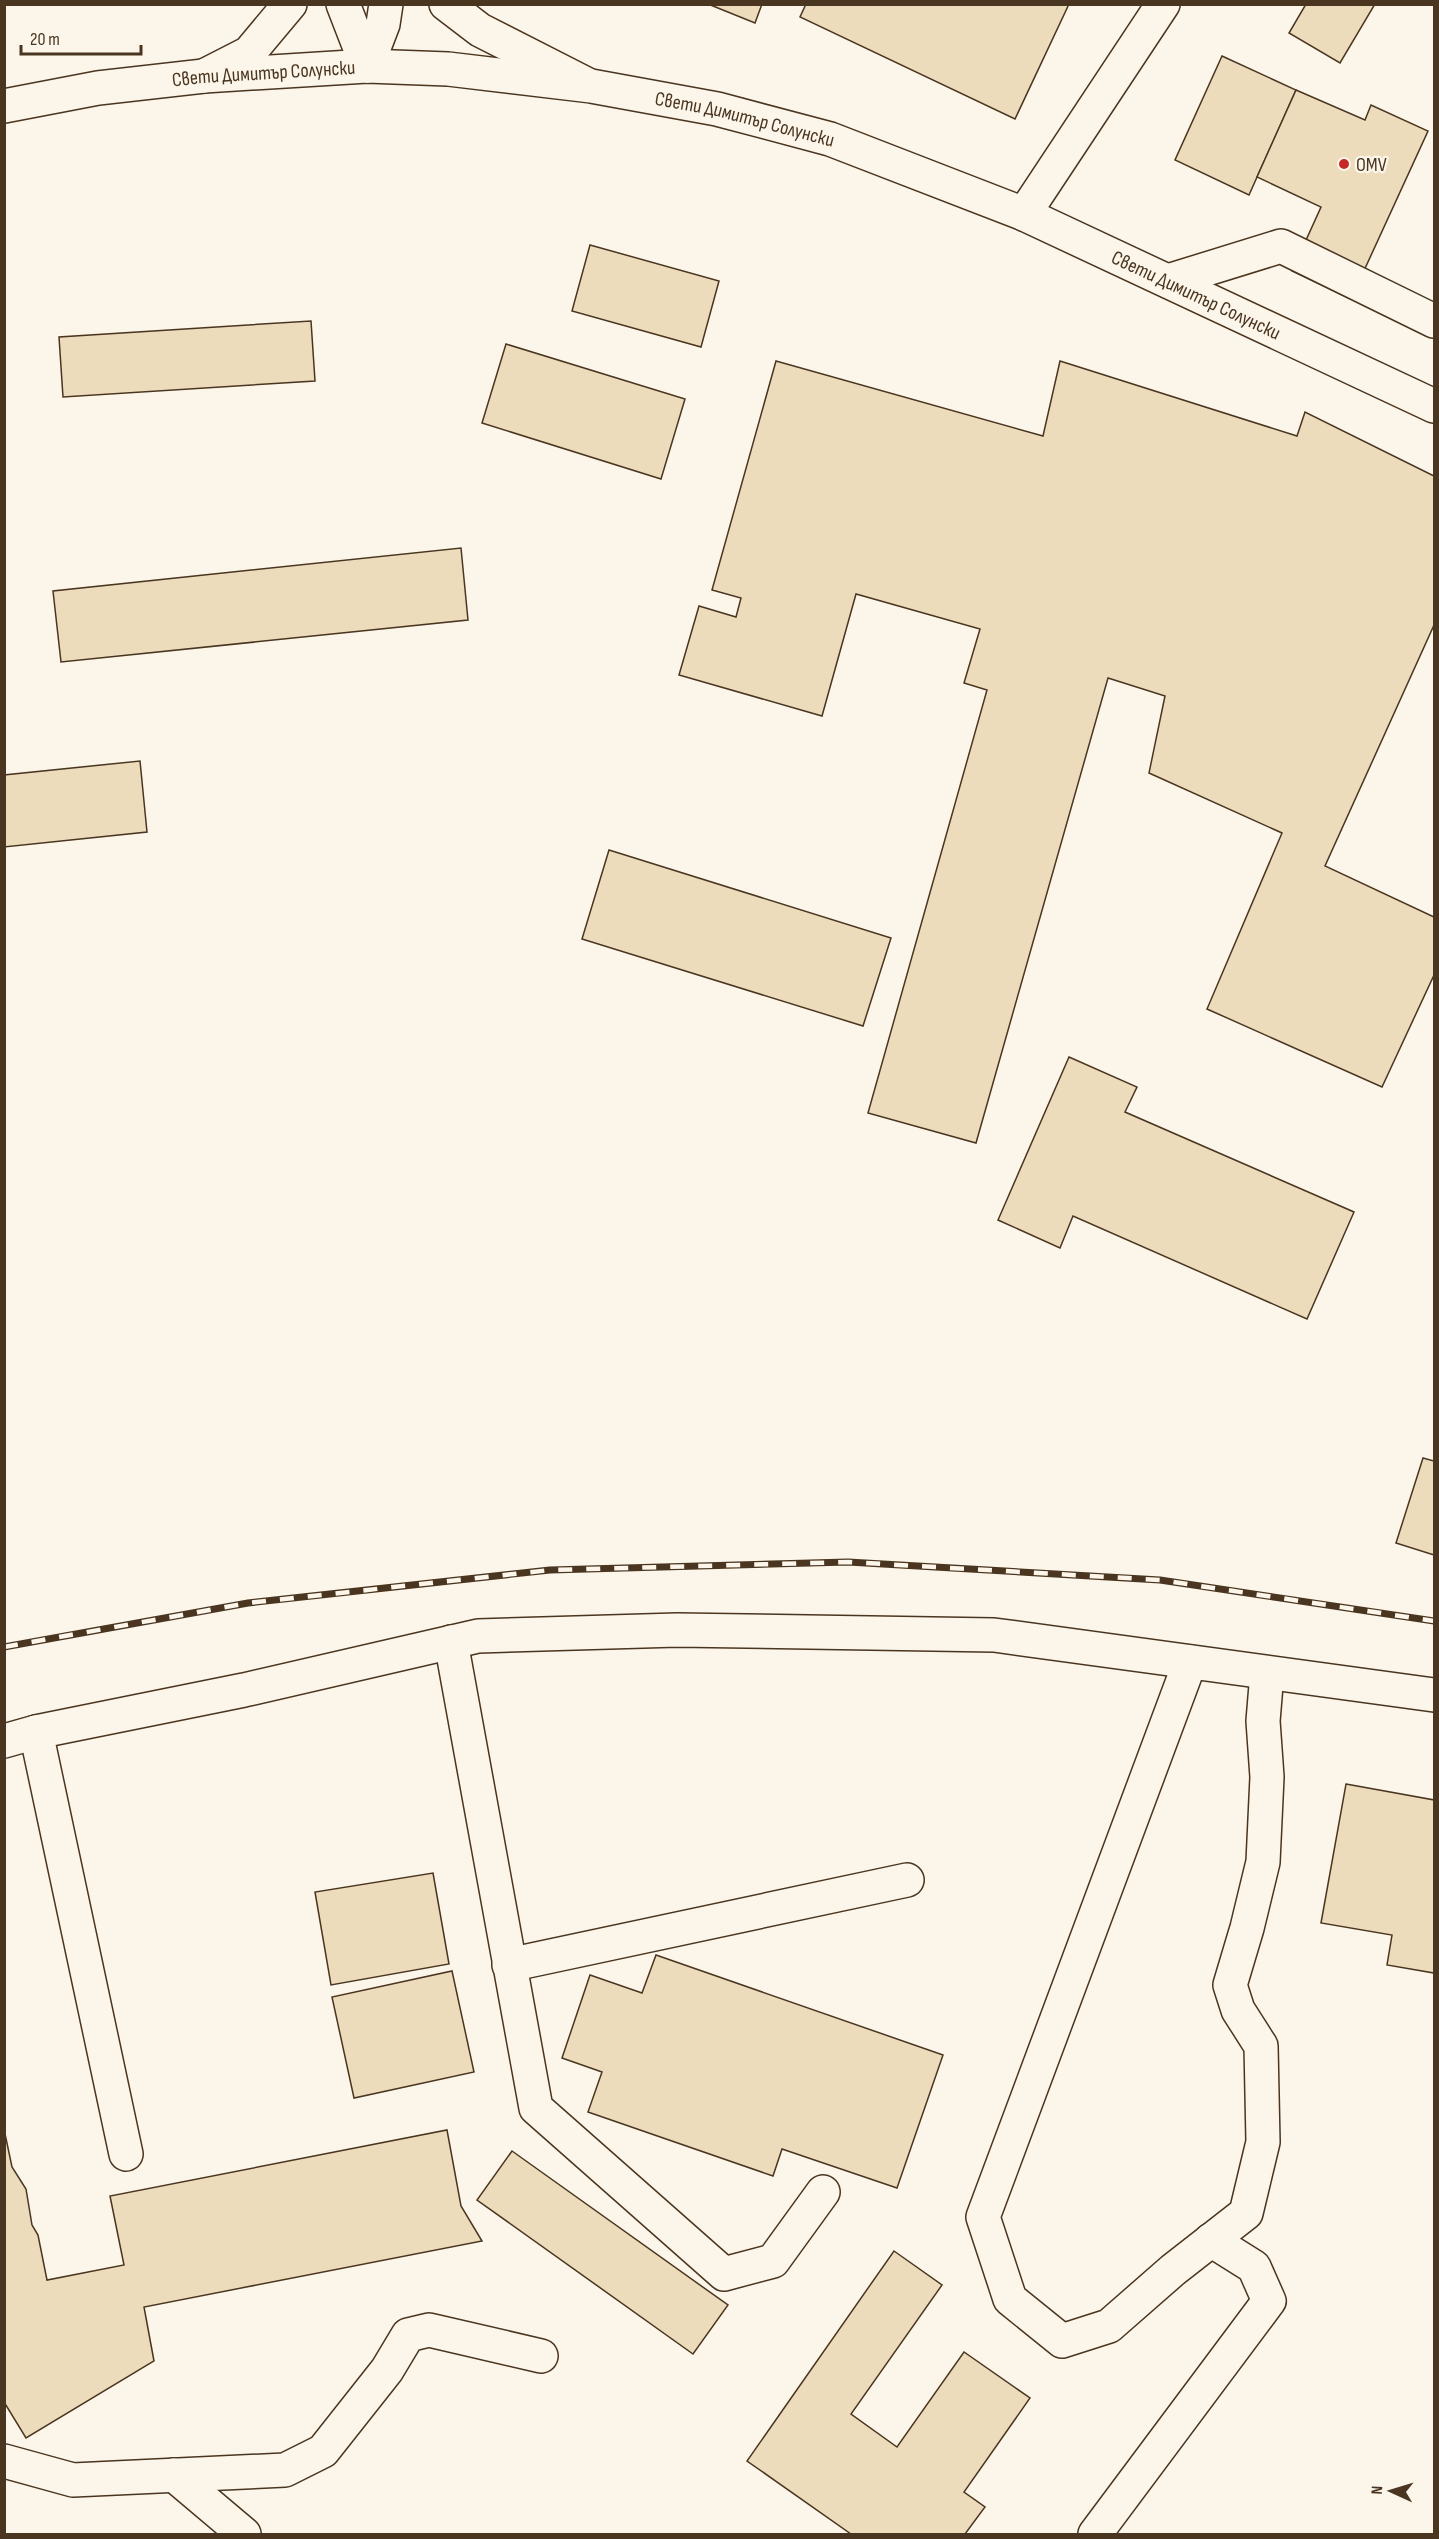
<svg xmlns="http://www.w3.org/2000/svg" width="1439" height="2539" font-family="'Sofia Sans Condensed',sans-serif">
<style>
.building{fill:#ecdcbc;stroke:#4a3520;stroke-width:1.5}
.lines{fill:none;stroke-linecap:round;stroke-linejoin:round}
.minor-casing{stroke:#4a3520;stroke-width:36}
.major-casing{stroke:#4a3520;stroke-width:36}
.minor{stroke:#fbf6e9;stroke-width:33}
.major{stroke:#fbf6e9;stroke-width:33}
.rail-casing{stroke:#4a3520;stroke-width:7}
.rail{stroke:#fbf6e9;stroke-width:4.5;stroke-dasharray:14;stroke-linecap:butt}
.poi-dot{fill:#c62828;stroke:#fbf6e9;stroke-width:2}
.labels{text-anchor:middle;stroke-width:4.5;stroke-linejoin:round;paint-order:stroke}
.street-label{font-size:20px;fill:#4a3520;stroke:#fbf6e9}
.poi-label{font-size:20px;fill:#4a3520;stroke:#fbf6e9;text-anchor:start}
</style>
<rect width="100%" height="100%" fill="#fbf6e9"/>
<g class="building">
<polygon points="708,4 762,4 755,23"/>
<polygon points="806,4 1069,4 1015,119 800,17"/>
<polygon points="1306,4 1375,4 1340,63 1289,33"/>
<polygon points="1222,56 1296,90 1249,195 1175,160"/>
<polygon points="1296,90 1365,120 1371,105 1428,131 1351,299 1292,271 1321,207 1257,177"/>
<polygon points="590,245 719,281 701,347 572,311"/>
<polygon points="311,321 315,381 63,397 59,337"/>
<polygon points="506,344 685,399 661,479 482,423"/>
<polygon points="776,361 1043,436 1060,361 1297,436 1305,412 1434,476 1434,625 1325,866 1434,917 1434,975 1382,1087 1207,1009 1282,833 1149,773 1165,696 1108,678 976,1143 868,1113 987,690 964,683 980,629 856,594 822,716 679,675 699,606 736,617 741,598 712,590"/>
<polygon points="461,548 468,620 61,662 53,591"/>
<polygon points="140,761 147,832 4,847 4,775"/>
<polygon points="609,850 891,938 863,1026 582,939"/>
<polygon points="1069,1057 1137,1087 1125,1112 1354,1212 1307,1319 1073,1216 1060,1248 998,1220"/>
<polygon points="1423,1458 1434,1461 1434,1555 1396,1543"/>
<polygon points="1346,1784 1434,1800 1434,1973 1387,1965 1392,1935 1321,1923"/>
<polygon points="433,1873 449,1964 331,1985 315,1892"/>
<polygon points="656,1955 943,2055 897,2188 782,2149 773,2176 588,2112 602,2072 562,2058 590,1975 642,1993"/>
<polygon points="452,1971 474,2072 354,2098 332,1997"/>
<polygon points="4,2129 12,2167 26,2189 32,2225 38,2235 47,2280 124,2265 110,2196 447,2130 461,2206 482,2241 144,2307 154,2361 26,2438 4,2402"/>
<polygon points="512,2151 728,2305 693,2354 477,2200"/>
<polygon points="894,2251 942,2285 851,2414 897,2447 964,2352 1030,2398 964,2492 985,2507 965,2534 851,2534 747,2461"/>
</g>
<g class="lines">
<g class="minor-casing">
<g id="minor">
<polyline points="343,4 367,66"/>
<polyline points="446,4 480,30 586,84"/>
<polyline points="367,66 383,24 386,4"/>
<polyline points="204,76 249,53 290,4"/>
<polyline points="1024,214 1163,4"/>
<polyline points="1168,281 1281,246 1434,321"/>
<polyline points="451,1642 536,2108 724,2274 773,2261 823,2192"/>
<polyline points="1190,1662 983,2217 1010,2299 1062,2341 1109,2326 1173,2270 1246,2213 1263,2142 1261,2046 1238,2010 1230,1985 1247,1928 1263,1862 1267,1777 1263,1721 1267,1673"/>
<polyline points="36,1732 126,2154"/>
<polyline points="4,1741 36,1732 244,1690 478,1636 677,1630 994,1635 1434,1695"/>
<polyline points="509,1965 907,1880"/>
<polyline points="4,2461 73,2480 285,2470 323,2451 387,2370 408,2335 429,2330 541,2356"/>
<polyline points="174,2475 244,2534"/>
<polyline points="1095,2534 1269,2301 1254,2267 1211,2240"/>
</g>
</g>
<g class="major-casing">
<g id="major">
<path id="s1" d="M4 106 98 88 204 76 367 66 448 69 591 86 717 109 830 139 1024 214 1434 406"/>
</g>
</g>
<use href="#minor" class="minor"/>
<use href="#major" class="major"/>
<g class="rail-casing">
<polyline id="rail" points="4,1647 248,1603 550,1570 848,1562 1160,1580 1434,1621"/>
</g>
<use href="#rail" class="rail"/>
</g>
<circle class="poi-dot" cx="1344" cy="164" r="6"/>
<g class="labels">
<g class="street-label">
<text dy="7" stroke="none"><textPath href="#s1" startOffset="262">Свети Димитър Солунски</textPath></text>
<text dy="7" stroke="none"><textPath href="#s1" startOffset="748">Свети Димитър Солунски</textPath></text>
<text dy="7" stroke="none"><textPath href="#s1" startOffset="1234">Свети Димитър Солунски</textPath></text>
</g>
<g class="poi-label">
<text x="1356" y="171">OMV</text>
</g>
</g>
<rect width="1439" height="2539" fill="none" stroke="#4a3520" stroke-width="12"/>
<g transform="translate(1391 2491) rotate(274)" stroke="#fbf6e9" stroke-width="4.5" paint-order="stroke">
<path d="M0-4.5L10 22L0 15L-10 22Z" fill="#4a3520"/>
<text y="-9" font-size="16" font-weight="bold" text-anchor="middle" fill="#4a3520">N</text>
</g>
<path d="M21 45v9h120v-9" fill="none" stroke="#4a3520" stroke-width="3"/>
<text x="30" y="45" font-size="18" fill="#4a3520" stroke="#fbf6e9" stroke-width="4.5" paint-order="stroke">20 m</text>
</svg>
